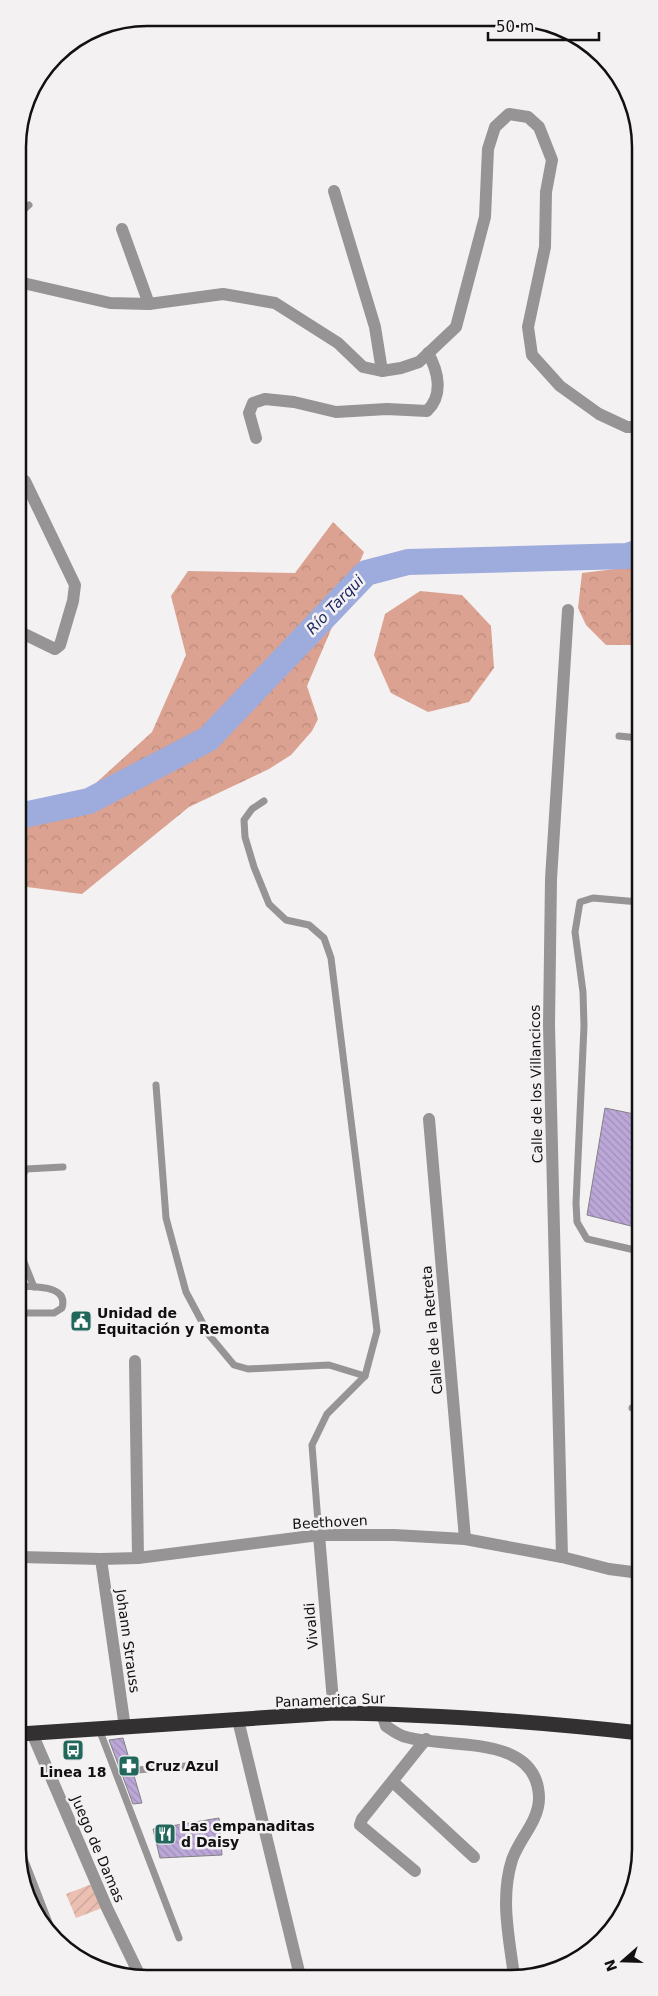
<svg xmlns="http://www.w3.org/2000/svg" width="658" height="1996" font-family="'DejaVu Sans',sans-serif">
<style>
.forest{fill:url(#forest-crowns)}
.garden{fill:url(#garden-furrows)}
.lines{fill:none;stroke-linecap:round;stroke-linejoin:round}
.river{stroke:#9dabdd;stroke-width:26}
.building{fill:url(#building-back-hatch);stroke:#828184}
.lane{stroke:#969495;stroke-width:7}
.street{stroke:#969495;stroke-width:12}
.highway{stroke:#333031;stroke-width:15}
.labels{text-anchor:middle;stroke-width:5;stroke-linejoin:round;paint-order:stroke}
.street-label{font-size:14px;fill:#121112;stroke:#f4f1f3}
.poi-label{font-size:14px;font-weight:bold;fill:#121112;stroke:#f4f1f3;text-anchor:start}
.water-label{font-size:15px;font-style:italic;fill:#1c255f;stroke:#f4f1f3}
.rim{fill:none;stroke:#121112;stroke-width:2.5}
</style>
<defs>
<pattern id="forest-crowns" width="20" height="18" patternUnits="userSpaceOnUse" patternTransform="scale(1.25)"><rect width="20" height="18" fill="#dba291"/><path d="M2 6a3 3 0 1 1 6 0M12 15a3 3 0 1 1 6 0" fill="none" stroke="#bb8a7c"/></pattern>
<pattern id="garden-furrows" width="10" height="10" patternUnits="userSpaceOnUse" patternTransform="scale(1.25)"><rect width="10" height="10" fill="#ebbfb1"/><path d="M-1 1l2-2M0 10L10 0M9 11l2-2" fill="none" stroke="#c8a397"/></pattern>
<pattern id="building-back-hatch" width="6" height="6" patternUnits="userSpaceOnUse" patternTransform="scale(1.25)"><rect width="6" height="6" fill="#bba7d8"/><path d="M-1 5l2 2M0 0l6 6M5-1l2 2" fill="none" stroke="#a08fb8"/></pattern>
</defs>
<rect width="100%" height="100%" fill="#f4f1f3"/>
<g class="forest">
<polygon points="333,522 364,552 307,686 318,719 312,731 291,755 269,769 189,807 82,894 19,886 19,824 78,809 97,782 152,732 186,655 171,596 188,571 295,573"/>
<polygon points="639,566 639,645 606,645 586,625 578,608 582,573"/>
<polygon points="420,591 462,595 491,626 494,668 469,702 428,712 391,693 374,655 385,614"/>
</g>
<polygon class="garden" points="92,1884 102,1908 76,1918 66,1894"/>
<g class="lines">
<polyline class="river" points="19,816 89,801 208,739 366,573 408,562 627,556 639,552"/>
</g>
<g class="building">
<polygon points="605,1108 639,1115 639,1228 587,1215"/>
<polygon points="123,1738 142,1803 133,1804 109,1740"/>
<polygon points="219,1818 222,1855 160,1858 153,1829"/>
</g>
<g class="lines">
<g class="lane">
<polyline points="18,215 29,205"/>
<polyline points="619,736 639,738"/>
<polyline points="264,801 252,809 244,820 245,837 254,867 269,904 286,920 309,925 324,938 331,958 377,1331 365,1376 327,1414 312,1445 319,1535"/>
<polyline points="639,902 593,898 580,902 575,932 583,992 584,1026 576,1203 577,1222 587,1239 639,1251"/>
<polyline points="156,1085 166,1218 186,1292 209,1335 234,1365 248,1369 329,1365 365,1376"/>
<polyline points="19,1182 26,1169 63,1167"/>
<polyline points="19,1233 22,1257 34,1287"/>
<path d="M19 1286C34 1287 69 1285 62 1308L54 1313H25"/>
<polyline points="632,1408 640,1409"/>
<polyline points="99,1729 179,1938"/>
<polyline points="137,1770 210,1764"/>
</g>
<g class="street">
<polyline points="334,191 375,327 382,371"/>
<polyline points="122,229 149,304"/>
<polyline points="18,280 23,283 110,303 149,304 223,294 275,303 338,343 363,367 382,371 401,368 419,362 456,327 485,217 488,149 495,127 509,114 528,117 539,127 552,160 546,192 545,247 528,327 532,355 560,386 599,414 627,427 638,427"/>
<path d="M256 438 249 413 253 403 265 399 294 402 336 412 387 409 427 411C444 395 438 371 428 353"/>
<polyline points="18,631 55,649 60,645 73,601 75,585 25,481"/>
<polyline points="429,1119 465,1539"/>
<polyline points="135,1361 138,1558"/>
<polyline points="319,1535 334,1713"/>
<polyline points="20,1557 101,1559 138,1558 319,1535 394,1535 465,1539 562,1557 609,1569 640,1573"/>
<polyline points="562,1557 549,1025 551,879 568,610"/>
<polyline points="101,1559 125,1728"/>
<path d="M382 1714 386 1726C392 1730 398 1735 406 1737 448 1749 538 1733 539 1798 539 1821 519 1839 512 1860 500 1898 509 1937 514 1976"/>
<polyline points="238,1720 300,1976"/>
<polyline points="32,1733 107,1908 140,1976"/>
<polyline points="393,1782 474,1857"/>
<polyline points="20,1855 48,1927"/>
<polyline points="415,1871 360,1825 362,1819 426,1739"/>
</g>
<path class="highway" d="M20 1734 334 1713C437 1714 538 1722 640 1733"/>
</g>
<defs>
<g id="civic-square" transform="scale(1.125)"><rect x="-9" y="-9" width="18" height="18" rx="4" fill="#22675b" stroke="#f4f1f3"/><path d="M-.6-6.5H3V-4.5H.6V-3L4-1V1h2V6H-6V1h2V-1L-.6-3ZM-1.2 2.5V6h2.4V2.5Z" fill="#fff"/></g>
<g id="bus-square" transform="scale(1.125)"><rect x="-9" y="-9" width="18" height="18" rx="4" fill="#22675b" stroke="#f4f1f3"/><path d="M-5-6H5V4H4V6H2V4H-2V6H-4V4H-5ZM-3.5-4V0h7V-4ZM-3.5 1.2v1.5H-2V1.2ZM2 1.2v1.5H3.5V1.2Z" fill="#fff"/></g>
<g id="pharmacy-square" transform="scale(1.125)"><rect x="-9" y="-9" width="18" height="18" rx="4" fill="#22675b" stroke="#f4f1f3"/><path d="M-2-6h4v4h4v4h-4v4h-4v-4h-4v-4h4Z" fill="#fff"/></g>
<g id="restaurant-square" transform="scale(1.125)"><rect x="-9" y="-9" width="18" height="18" rx="4" fill="#22675b" stroke="#f4f1f3"/><path d="M-5-6h1v4h1v-4h1v4h1v-4h1v5L-1.5 .5V6h-2V.5L-5-1ZM5-6V6H3V1.5H1.5Q1.5-4 5-6Z" fill="#fff"/></g>
</defs>
<g fill-rule="evenodd">
<use href="#civic-square" x="81" y="1321"/>
<use href="#bus-square" x="73" y="1750"/>
<use href="#pharmacy-square" x="129" y="1766"/>
<use href="#restaurant-square" x="165" y="1834"/>
</g>
<g class="labels">
<g class="street-label">
<text transform="translate(536 1084) rotate(-91)" y="5">Calle de los Villancicos</text>
<text transform="translate(432 1330) rotate(-95)" y="5">Calle de la Retreta</text>
<text transform="translate(330 1522) rotate(-3)" y="5">Beethoven</text>
<text transform="translate(311 1626) rotate(-95)" y="5">Vivaldi</text>
<text transform="translate(128 1641) rotate(82)" y="5">Johann Strauss</text>
<text transform="translate(330 1700) rotate(-2)" y="5">Panamerica Sur</text>
<text transform="translate(98 1849) rotate(67)" y="5">Juego de Damas</text>
</g>
<g class="poi-label">
<text x="97" y="1318">Unidad de<tspan x="97" dy="16">Equitación y Remonta</tspan></text>
<text x="145" y="1771">Cruz Azul</text>
<text x="73" y="1777" text-anchor="middle">Linea 18</text>
<text x="181" y="1831">Las empanaditas<tspan x="181" dy="16">d Daisy</tspan></text>
</g>
<g class="water-label">
<text transform="translate(335 605) rotate(-46)" y="5">Río Tarqui</text>
</g>
</g>
<path d="M0 0H658V1996H0ZM147 26H511A121 121 0 0 1 632 147V1849A121 121 0 0 1 511 1970H147A121 121 0 0 1 26 1849V147A121 121 0 0 1 147 26Z" fill="#f4f1f3" fill-rule="evenodd"/>
<path class="rim" d="M147 26H511A121 121 0 0 1 632 147V1849A121 121 0 0 1 511 1970H147A121 121 0 0 1 26 1849V147A121 121 0 0 1 147 26Z"/>
<g transform="translate(623 1961) rotate(250)" stroke="#f4f1f3" stroke-width="4" paint-order="stroke">
<path d="M0-4L9 19L0 12L-9 19Z" fill="#121112"/>
<text y="-8" font-size="14" font-weight="bold" text-anchor="middle" fill="#121112">N</text>
</g>
<path d="M488 32v8h111v-8" fill="none" stroke="#121112" stroke-width="2.5"/>
<text x="496" y="32" font-size="15" fill="#121112" stroke="#f4f1f3" stroke-width="4" paint-order="stroke">50 m</text>
</svg>
